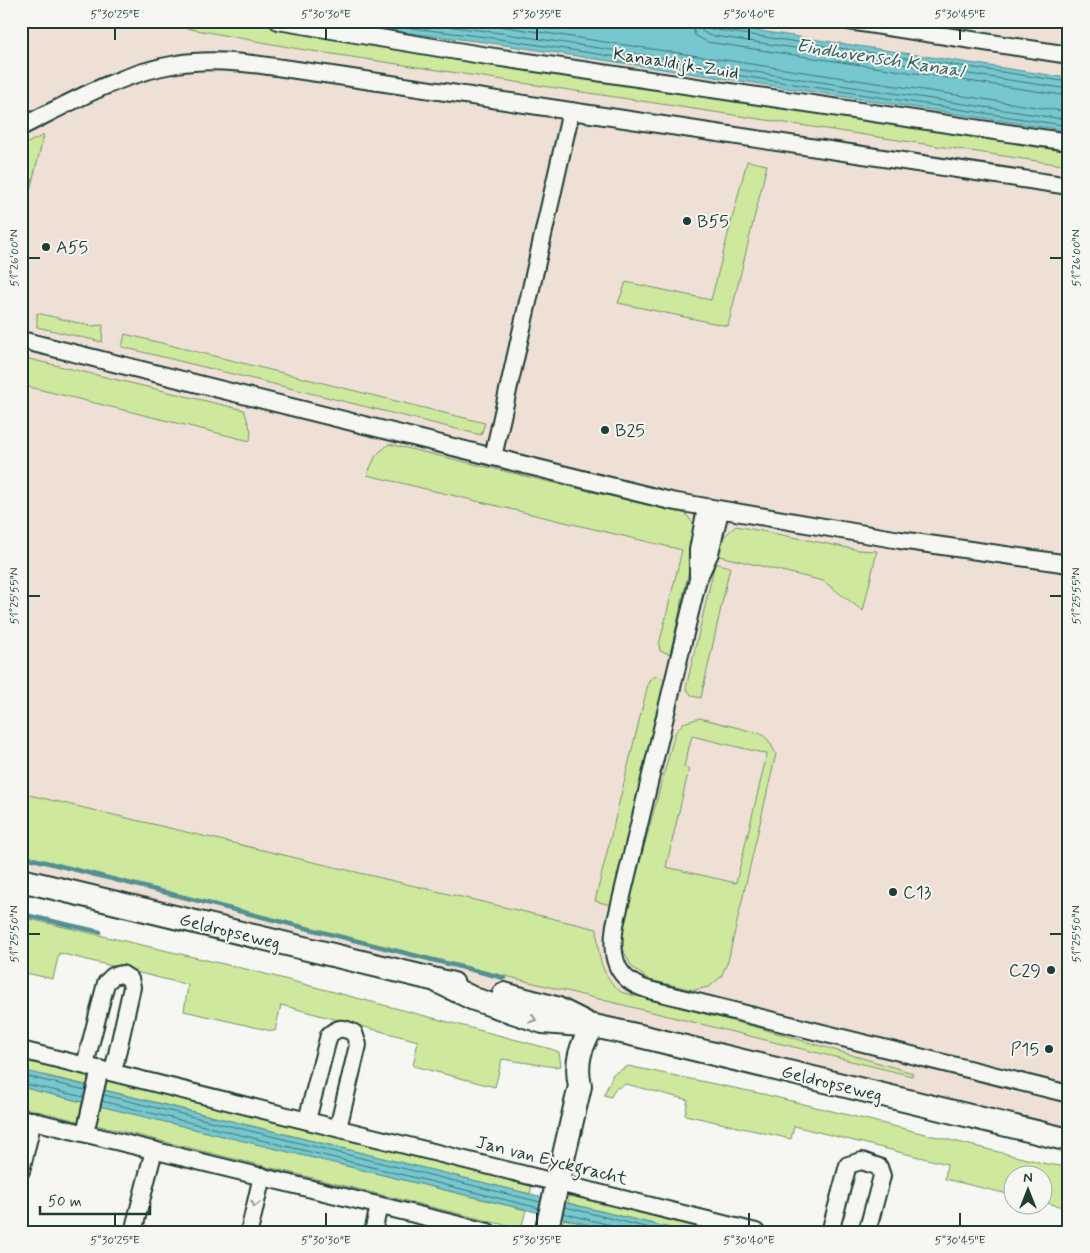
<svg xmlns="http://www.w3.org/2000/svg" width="1090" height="1253" font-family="Mynerve,sans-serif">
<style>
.built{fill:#efe0d6}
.green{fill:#cee89e;stroke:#769269;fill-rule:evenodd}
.water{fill:#76c7cf;stroke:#539091}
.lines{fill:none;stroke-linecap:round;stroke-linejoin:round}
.shore{stroke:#427472;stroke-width:1}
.stream{stroke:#539091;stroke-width:4.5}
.street-casing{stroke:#1f3d34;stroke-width:20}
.secondary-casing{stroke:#1f3d34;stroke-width:26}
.street{stroke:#f6f6f2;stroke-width:16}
.secondary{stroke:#f6f6f2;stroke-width:22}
.oneway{stroke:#8a9a93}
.ticks{fill:none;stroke:#1f3d34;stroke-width:2}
.poi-dot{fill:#1f3d34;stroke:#f6f6f2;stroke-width:2}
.labels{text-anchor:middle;stroke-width:4;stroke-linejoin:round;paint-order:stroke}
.street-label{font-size:18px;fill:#1f3d34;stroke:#f6f6f2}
.poi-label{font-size:18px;fill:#1f3d34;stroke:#f6f6f2;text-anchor:start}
.water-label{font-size:19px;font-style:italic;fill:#35605b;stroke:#f6f6f2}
.neatline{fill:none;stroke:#1f3d34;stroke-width:2}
.ticks-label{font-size:12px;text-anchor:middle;fill:#1f3d34}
</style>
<rect width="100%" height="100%" fill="#f6f6f2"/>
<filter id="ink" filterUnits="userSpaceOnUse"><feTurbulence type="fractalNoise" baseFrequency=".02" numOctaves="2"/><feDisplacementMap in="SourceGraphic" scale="10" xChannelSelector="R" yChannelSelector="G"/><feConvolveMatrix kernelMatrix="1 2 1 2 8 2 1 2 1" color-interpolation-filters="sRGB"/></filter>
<g filter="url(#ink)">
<polygon class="built" points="21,21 1069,21 1069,1131 930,1094 580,1021 21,871"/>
<g class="green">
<polygon points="148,21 244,21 300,32 1069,147 1069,166 299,49"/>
<polygon points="44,135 21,226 21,146"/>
<polygon points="747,161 767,165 728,326 618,303 626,282 711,300"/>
<polygon points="37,313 91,326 103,325 102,342 37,327"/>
<polygon points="125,334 485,423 481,435 122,347"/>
<polygon points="21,357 244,410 251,431 250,441 21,385"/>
<polygon points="389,444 686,514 696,527 695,544 670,654 660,651 659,645 682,550 367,475 376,455"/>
<polygon points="736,526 859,550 877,551 863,611 823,581 719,556 721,539"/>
<polygon points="715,563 730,567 701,698 692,696 686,688"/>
<polygon points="656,676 665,679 611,905 595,901 649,680"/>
<path d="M700 718 762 734 769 741 776 754 728 961 721 977 709 987 694 990 649 980 632 967 625 954 621 941 623 924 675 733 683 723ZM692 736 767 754 736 883 666 867 689 769 684 767Z"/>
<path d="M21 793 597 929C598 955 600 974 621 992L763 1029 913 1073 912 1076 21 857Z"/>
<polygon points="21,917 254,971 551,1049 559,1052 561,1066 555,1067 502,1059 495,1087 413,1066 418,1041 281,1005 275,1031 272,1031 184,1011 188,985 59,953 53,979 21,972"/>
<polygon points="21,1056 89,1073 87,1085 21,1070"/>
<polygon points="628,1066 763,1094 1047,1164 1069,1167 1069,1194 1066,1205 1063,1207 1043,1202 1042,1176 1012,1176 1012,1195 945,1179 947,1164 794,1126 791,1139 685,1115 688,1100 626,1084 615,1089 611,1097 604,1095 613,1074"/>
<polygon points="108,1077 532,1185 530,1194 105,1090"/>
<polygon points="21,1087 82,1102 78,1121 21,1107"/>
<polygon points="101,1106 526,1210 521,1229 96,1125"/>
<polygon points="570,1193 742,1232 686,1232 568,1203"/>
<polygon points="564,1219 618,1232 560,1232"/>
</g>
<g class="water">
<polygon points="326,21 694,21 1069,78 1069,131 485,42 359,27"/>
<polygon points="21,1070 686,1232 618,1232 21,1087"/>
</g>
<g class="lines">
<g class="shore">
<polyline points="353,21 486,37 1069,126"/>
<polyline points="403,21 487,31 1069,120"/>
<polyline points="466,21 1069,112"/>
<polyline points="691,21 695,35 707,42 1069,96"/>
<polyline points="698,21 701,30 708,35 1069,89"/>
<polyline points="705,21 706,26 710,29 1069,82"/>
<polyline points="21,1075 85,1090"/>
<polyline points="21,1083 84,1097"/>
<polyline points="104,1095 540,1202"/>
<polyline points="102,1101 539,1208"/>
<polyline points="565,1207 665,1232"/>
<polyline points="563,1213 610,1225 614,1232"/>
</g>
<g class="stream">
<polyline points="21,856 504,978"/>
<polyline points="21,914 100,932"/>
</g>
<g class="street-casing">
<g id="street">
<polyline points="278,21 481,55 1069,142"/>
<polyline points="849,21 1069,55"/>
<path d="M21 127C71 102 121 73 177 64 225 56 277 68 325 74L1069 186"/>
<polyline points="21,340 671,501 900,540 1069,564"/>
<polyline points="493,457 571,111"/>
<path d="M720 511 710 553 698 579 615 925C610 957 615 980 649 990L1069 1094"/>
<polyline points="698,575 698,550 706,508"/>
<polyline points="21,1050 756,1232"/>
<polyline points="85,1065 106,983 113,976 122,974 130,979 132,987 113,1072"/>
<polyline points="21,1118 488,1232"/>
<path d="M307 1120 329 1035C339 1027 342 1027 354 1033L358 1045 338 1128"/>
<polyline points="85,1133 100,1069"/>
<polyline points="21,1171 33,1120"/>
<polyline points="133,1232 154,1150"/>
<polyline points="249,1232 262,1176"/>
<polyline points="373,1232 379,1206"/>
<polyline points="830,1232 848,1165 862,1161 879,1167 882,1176 867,1232"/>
</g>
</g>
<g class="secondary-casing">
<g id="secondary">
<polyline points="21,880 453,984"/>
<polyline points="439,982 474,999 543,1022 594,1026 640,1036 1069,1140"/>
<polyline points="504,994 556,1008 584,1022"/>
<path d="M546 1232 580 1086C575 1063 580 1045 594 1026"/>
</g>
</g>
<use href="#street" class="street"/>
<use href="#secondary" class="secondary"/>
</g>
<defs><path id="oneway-chevron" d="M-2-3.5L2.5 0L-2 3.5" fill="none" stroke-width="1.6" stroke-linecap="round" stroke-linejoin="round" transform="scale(1.25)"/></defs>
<g class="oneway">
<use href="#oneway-chevron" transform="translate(533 1019) rotate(18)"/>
<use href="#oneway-chevron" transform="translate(255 1204) rotate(103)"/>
</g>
</g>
<path class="ticks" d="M115 28V40M326 28V40M537 28V40M749 28V40M960 28V40M28 258H40M1050 258H1062M28 596H40M1050 596H1062M28 934H40M1050 934H1062M115 1213V1226M326 1213V1226M537 1213V1226M749 1213V1226M960 1213V1226"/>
<g class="poi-dot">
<circle cx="687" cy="221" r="5"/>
<circle cx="46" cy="247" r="5"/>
<circle cx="605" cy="430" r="5"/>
<circle cx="893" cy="892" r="5"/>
<circle cx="1051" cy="970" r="5"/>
<circle cx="1049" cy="1049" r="5"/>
</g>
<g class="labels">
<g class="street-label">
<text transform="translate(676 63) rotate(9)" y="6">Kanaaldijk-Zuid</text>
<text transform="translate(230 931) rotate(14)" y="6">Geldropseweg</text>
<text transform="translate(832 1083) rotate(14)" y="6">Geldropseweg</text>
<text transform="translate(552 1160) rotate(14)" y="6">Jan van Eyckgracht</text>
</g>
<g class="poi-label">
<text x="697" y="227">B55</text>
<text x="56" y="253">A55</text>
<text x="615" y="436">B25</text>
<text x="903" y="898">C13</text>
<text x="1041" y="976" text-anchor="end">C29</text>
<text x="1039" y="1055" text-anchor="end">P15</text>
</g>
<g class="water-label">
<text transform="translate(880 57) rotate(9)" y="7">Eindhovensch Kanaal</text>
</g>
</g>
<rect width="1090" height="1253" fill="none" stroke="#f6f6f2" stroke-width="55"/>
<g transform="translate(1028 1190)"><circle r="24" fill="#f6f6f2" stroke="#a0aca6"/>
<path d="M0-4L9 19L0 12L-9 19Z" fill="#1f3d34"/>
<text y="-8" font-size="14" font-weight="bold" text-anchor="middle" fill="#1f3d34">N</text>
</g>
<path d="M40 1206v8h110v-8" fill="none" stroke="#1f3d34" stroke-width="2.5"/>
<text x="48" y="1206" font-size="15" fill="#1f3d34" stroke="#f6f6f2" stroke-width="4" paint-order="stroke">50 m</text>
<rect x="28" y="28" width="1034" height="1198" class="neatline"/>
<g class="ticks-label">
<text x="115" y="18">5°30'25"E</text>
<text x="326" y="18">5°30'30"E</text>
<text x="537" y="18">5°30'35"E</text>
<text x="749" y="18">5°30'40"E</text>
<text x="960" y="18">5°30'45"E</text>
<text transform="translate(14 258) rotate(-90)" y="4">51°26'00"N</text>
<text transform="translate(1076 258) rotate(-90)" y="4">51°26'00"N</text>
<text transform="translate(14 596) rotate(-90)" y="4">51°25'55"N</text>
<text transform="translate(1076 596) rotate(-90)" y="4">51°25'55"N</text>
<text transform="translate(14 934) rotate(-90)" y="4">51°25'50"N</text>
<text transform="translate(1076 934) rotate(-90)" y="4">51°25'50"N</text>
<text x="115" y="1244">5°30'25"E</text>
<text x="326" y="1244">5°30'30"E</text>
<text x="537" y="1244">5°30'35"E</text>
<text x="749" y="1244">5°30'40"E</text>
<text x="960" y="1244">5°30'45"E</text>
</g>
</svg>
